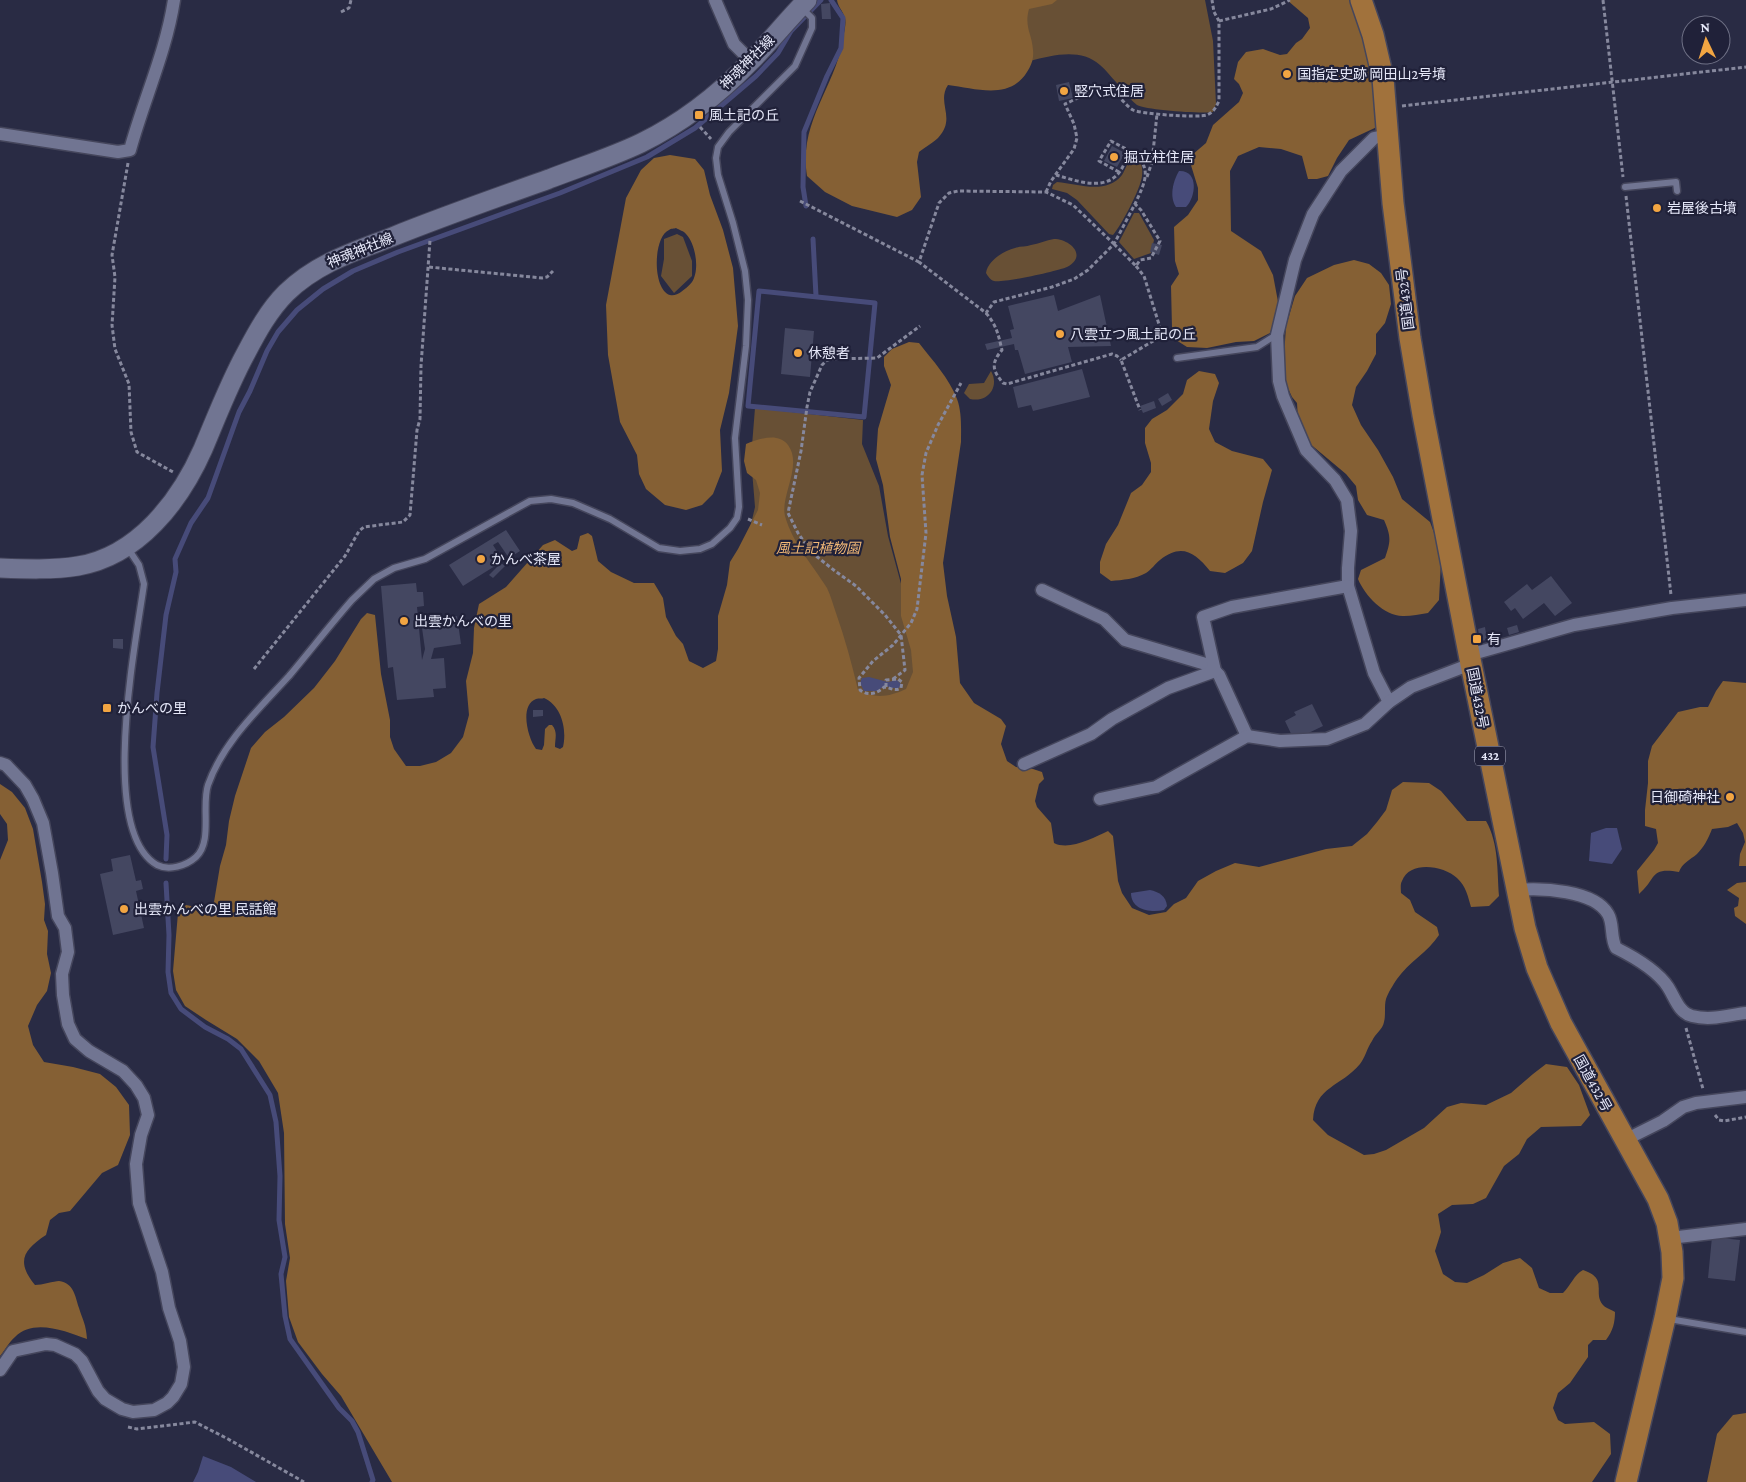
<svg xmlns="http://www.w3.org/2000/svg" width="1746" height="1482" font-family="'Crimson Pro','Noto Sans JP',serif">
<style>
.green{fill:#685035}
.forest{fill:#856034;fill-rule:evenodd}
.water{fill:#474b79}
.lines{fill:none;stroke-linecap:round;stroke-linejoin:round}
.stream{stroke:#474b79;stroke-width:5}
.building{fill:#444761}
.service-casing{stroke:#45465c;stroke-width:9}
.minor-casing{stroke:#45465c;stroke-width:15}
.secondary-casing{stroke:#45465c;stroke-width:21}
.trunk-casing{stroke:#45465c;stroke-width:24}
.path{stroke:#86889d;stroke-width:3;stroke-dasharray:4 2.5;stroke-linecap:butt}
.service{stroke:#717592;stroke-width:6}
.minor{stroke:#717592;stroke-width:12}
.secondary{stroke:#717592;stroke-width:19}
.trunk{stroke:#a1723c;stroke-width:21}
.poi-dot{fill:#f2a542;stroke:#202139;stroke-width:2}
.labels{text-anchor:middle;stroke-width:4.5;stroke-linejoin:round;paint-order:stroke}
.shield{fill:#202139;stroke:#abacbf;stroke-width:1}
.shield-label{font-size:12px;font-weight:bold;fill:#e6e8f9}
.street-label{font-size:14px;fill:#e6e8f9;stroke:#202139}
.poi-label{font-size:14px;fill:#e6e8f9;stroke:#202139;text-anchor:start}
.park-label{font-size:14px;font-style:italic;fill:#f3b977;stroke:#202139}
</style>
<rect width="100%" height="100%" fill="#292b44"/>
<g class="green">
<path d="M1045 0H1205L1213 41 1216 104 1213 112C1202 114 1146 110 1137 105 1129 99 1122 89 1116 82 1111 77 1106 70 1100 65 1081 48 1053 55 1030 61L1022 19 1026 5Z"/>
<path d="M1132 157H1137C1142 163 1143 170 1142 176 1141 188 1121 226 1113 235L1109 234 1077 200 1067 193 1052 189 1053 185 1057 182C1079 184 1106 195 1122 175 1126 169 1127 162 1132 157Z"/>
<polygon points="1134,213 1139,213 1154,240 1151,253 1134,259 1119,242"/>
<polygon points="677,234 683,237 692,261 692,276 674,293 661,276 664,259 664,239"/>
<path d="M1054 239C1070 239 1088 256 1067 267 1058 271 1004 283 994 281 990 280 988 276 986 273 988 260 1004 251 1015 248 1020 246 1026 247 1031 245 1039 244 1046 240 1054 239Z"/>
<path d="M991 371C1000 387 988 403 970 399L964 393 969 384 984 383Z"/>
<polygon points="755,408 863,420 862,444 879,486 888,536 903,591 928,667 896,707 792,671 744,554 755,507 751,458"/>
</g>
<g class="forest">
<path d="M837 0H1057L1052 4 1029 9C1024 27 1032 34 1033 50 1034 59 1031 66 1027 72 1009 101 975 88 948 85 936 103 957 118 938 138 933 143 925 147 919 152L917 162 921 197 912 210 897 217 852 206 825 192 807 176C798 120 838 85 844 33 845 29 846 22 845 18 843 11 838 7 837 0Z"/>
<polygon points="1287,0 1355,0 1375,77 1379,126 1349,140 1337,158 1328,176 1317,179 1308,179 1302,156 1281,149 1259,147 1238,156 1230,171 1231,231 1261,251 1273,275 1279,307 1270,333 1254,341 1236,342 1207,348 1187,347 1176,340 1172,328 1171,286 1179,274 1175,261 1174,227 1188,215 1198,200 1198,188 1190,162 1192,155 1206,143 1213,125 1239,102 1243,93 1239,84 1234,79 1238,62 1246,52 1263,49 1280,55 1287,54 1296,43 1302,39 1310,28 1308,18"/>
<path d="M670 155 695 159 704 170 710 195 723 230 733 268 738 326 729 393 720 430 722 471 713 494 702 505 686 510 665 505 646 489 639 474 637 455 620 422 608 355 606 305 626 198 641 170 654 158ZM676 228C679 230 684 231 686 234 695 243 699 266 694 278 692 284 686 288 681 292 678 294 674 296 670 295 652 289 653 237 669 230 671 228 674 229 676 228Z"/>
<path d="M1354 260 1369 264 1381 273 1389 285 1391 304 1385 323 1376 334V354L1367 371 1356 387 1352 405 1361 425 1378 450 1393 477 1402 499 1430 522 1436 538 1441 561 1439 600 1428 613C1420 614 1412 616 1404 616 1385 617 1365 596 1358 579L1361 570 1385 558C1391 541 1391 536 1384 520L1367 515 1358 500 1356 486 1346 474 1309 443 1298 420 1297 403 1292 397 1286 384 1284 357 1286 326 1295 296 1307 278 1334 265Z"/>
<path d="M909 342 919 343C933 361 949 378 957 399 962 412 961 429 961 442L943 563 947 596 956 637 960 683 974 703 1001 719 1006 726 1001 744 1007 761 1016 767 1033 769 1042 772 1044 779 1039 784 1035 801 1037 807 1051 823 1054 843C1069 851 1093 838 1108 831L1113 836 1118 881 1122 893 1132 908 1149 915 1166 912 1174 904 1186 898 1198 881 1216 871 1235 863 1259 867 1326 849 1352 846 1367 834 1377 822 1386 810 1392 790 1403 782 1429 783 1441 791 1467 821H1486C1499 844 1497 871 1499 896L1489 906 1471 907C1468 897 1466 886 1457 878 1444 866 1410 860 1402 881 1400 884 1401 890 1401 893L1410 900 1415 912 1437 927 1439 935C1428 952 1409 962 1397 979 1393 985 1388 993 1386 999 1384 1006 1386 1015 1384 1022 1383 1029 1375 1034 1372 1041 1367 1048 1365 1058 1360 1064 1341 1087 1315 1086 1313 1120L1328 1135 1364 1155 1374 1154 1386 1150 1424 1128 1447 1107 1461 1103 1486 1105 1511 1093 1533 1074 1546 1064 1567 1067 1579 1085 1590 1115 1581 1126 1541 1127 1527 1139 1519 1154 1504 1166 1486 1198 1473 1204 1452 1205 1438 1214 1441 1232 1435 1251 1443 1274 1455 1282 1467 1283 1484 1275 1503 1263 1520 1258 1532 1268 1539 1288 1550 1293H1563C1571 1285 1574 1275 1583 1270 1610 1279 1591 1293 1604 1306 1606 1308 1612 1310 1615 1312 1615 1322 1613 1331 1606 1340H1593L1588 1345V1357L1570 1383 1558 1393 1553 1408 1558 1420 1565 1424 1594 1422 1610 1434 1611 1454 1592 1482H392L341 1396 322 1374 298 1342 289 1317 286 1281 290 1258 285 1224 284 1133 278 1093 259 1061 237 1039 206 1020 185 1006 176 990 173 971 178 913 186 905 201 908 214 902 220 866 226 845 229 821 235 796 251 748 265 732 284 717 314 688 335 661 361 619 367 613 375 615 381 674 390 720V737L394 749 406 766H420L436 762 451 753 463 737 469 715 466 681 473 653 474 628 479 604 506 587 543 545 555 540 572 551 577 549 580 536 588 533 592 536 598 561 611 572 634 583H654L663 598 666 617 676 636 683 644 689 661 703 668 716 661 718 649V616L727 585 730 562 738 549 758 510 760 493 756 480 747 473 744 461 746 444C759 439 778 432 788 445 803 465 780 496 785 516 793 544 812 564 827 588 831 596 833 605 836 613 845 639 852 664 858 690 875 699 889 697 906 689L913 672 911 650 901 616V579L890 537 883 485 876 459 878 429 891 385 884 366V357L892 349ZM544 698C562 706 567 730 563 747L560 749 555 747C555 738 558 732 552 725H549L545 729 544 745 542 750 536 749C528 739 519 705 536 699 539 698 542 699 544 698Z"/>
<path d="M1199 371 1215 374 1219 383 1213 401 1209 429 1215 442 1232 451 1263 459 1272 470 1263 502 1252 551 1243 563 1225 573 1210 571C1195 552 1181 543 1160 560 1155 564 1151 570 1146 573 1135 579 1123 580 1111 581L1100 573V562L1106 544 1118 525 1131 493 1142 485 1151 472V463L1145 443V428L1152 419 1167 410 1183 394 1187 380Z"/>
<path d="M1723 681 1746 683V866H1739L1740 854 1745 842 1743 833 1737 823 1728 827 1712 829C1708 839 1704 847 1697 854 1690 860 1682 863 1679 872 1649 867 1657 879 1639 894L1637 871 1654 850 1658 843 1656 829 1645 826V810L1648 783V761L1652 746 1678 712 1700 707H1708L1716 691Z"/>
<path d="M0 784 12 792 25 808 33 829 42 882 45 904 44 920 48 931 47 954 51 973 47 991 37 1005 28 1026 33 1045 44 1062 73 1067 100 1074 116 1087 129 1105 130 1135 118 1165 102 1173 70 1211 59 1213 50 1220 46 1235C23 1250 16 1262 35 1285 42 1285 54 1281 59 1281 74 1283 75 1296 79 1308 83 1321 86 1324 87 1339 66 1331 33 1318 15 1337 9 1342 5 1350 0 1356V860L8 840 7 824 0 814Z"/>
<polygon points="1746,882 1746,924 1735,916 1734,908 1738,906 1739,898 1727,890 1737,883"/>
<polygon points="1746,1413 1746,1482 1707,1482 1717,1434 1733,1415"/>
</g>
<g class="water">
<path d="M1179 171C1199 170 1196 197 1186 207H1176C1169 197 1173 181 1179 171Z"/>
<polygon points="869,677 888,682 897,680 901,684 899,688 890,688 887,686 883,687 877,691 864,691 860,683 862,678"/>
<polygon points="1606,828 1617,828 1622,849 1612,864 1589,861 1591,833"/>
<path d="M1150 890C1159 892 1166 896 1167 906L1164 910C1150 913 1131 910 1131 893Z"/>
<polygon points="203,1456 231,1467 256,1482 193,1482 198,1472"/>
</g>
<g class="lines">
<g class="stream">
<polyline points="806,206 803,187 804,132 827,76 841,48 843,18 831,0"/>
<polyline points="813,239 816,296"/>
<polygon points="759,291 875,303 864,417 748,406"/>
<polyline points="166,859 167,835 153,747 157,693 166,615 176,572 175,559 191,523 208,498 239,412 250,391 267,351 278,332 297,310 323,289 353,271 398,252 560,193 647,157 695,128 756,76 778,53 791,31 821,0"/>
<polyline points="166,883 169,935 168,972 171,993 181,1009 205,1027 228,1039 241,1049 270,1095 276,1122 280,1176 279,1220 285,1257 281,1274 285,1316 290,1339 339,1408 352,1421 358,1432 373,1480 372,1482"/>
</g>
</g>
<g class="building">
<polygon points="830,3 831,19 822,19 821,4"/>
<polygon points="1069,82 1073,98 1059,101 1056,85"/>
<polygon points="1112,146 1125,153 1117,167 1104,161"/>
<polygon points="1152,243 1162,245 1159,255 1150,252"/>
<polygon points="1054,295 1058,311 1100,295 1111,346 1068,347 1072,362 1025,374 1018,350 1015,350 1014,344 987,350 985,344 1012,338 1010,330 1014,329 1008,306"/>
<polygon points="785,328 814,331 810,377 781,374"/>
<polygon points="1082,369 1090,397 1033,411 1031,405 1018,408 1013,387"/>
<polygon points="1168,393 1172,400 1162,406 1158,399"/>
<polygon points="1154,401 1156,408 1143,413 1140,406"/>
<polygon points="506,530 520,551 509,558 498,542 493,545 503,561 463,586 449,565"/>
<polygon points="501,563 505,566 493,578 489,575"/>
<polygon points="1551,576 1572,603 1555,616 1544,603 1523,619 1515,608 1511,611 1504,602 1527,584 1532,590"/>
<polygon points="416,583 417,592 423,592 424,606 417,607 422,660 425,649 421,621 457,616 461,644 434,648 431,659 444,658 446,688 433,689 434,697 397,700 393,667 388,668 381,586"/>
<polygon points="1517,625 1519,632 1509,635 1507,628"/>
<polygon points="1485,627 1487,640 1480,641 1478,629"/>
<polygon points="113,639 123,639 123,649 113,648"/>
<polygon points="1312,704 1323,726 1294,740 1285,721 1296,715 1294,712"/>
<polygon points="533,710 543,710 543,716 533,717"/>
<polygon points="1729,790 1735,793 1731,803 1724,800"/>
<polygon points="130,855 136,881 141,880 143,889 136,891 144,928 113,935 100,874 113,871 111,859"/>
<polygon points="1712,1237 1740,1240 1735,1281 1708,1278"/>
</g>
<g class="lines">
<g class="service-casing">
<g id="service">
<polyline points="1625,187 1676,182 1677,191"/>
<polyline points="1177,358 1257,347 1276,335"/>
<path d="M127 547 139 565 144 584C136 642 98 831 157 865 169 871 186 866 196 857 213 841 201 806 208 785 223 742 259 709 289 676 310 651 330 625 352 600L374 579 394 568 425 559 530 501 551 499 573 503 610 519 659 548 680 551 700 549 712 544 730 528 737 518 739 507 735 438 746 346 748 300 745 271 733 223 718 175 716 158 718 147 729 132 795 66 812 28V18L801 7"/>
<polyline points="1669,1319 1746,1332"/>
</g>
</g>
<g class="minor-casing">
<g id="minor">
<polyline points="715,0 734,44 751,61"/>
<path d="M0 134 118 152 130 150C144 99 166 52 174 0"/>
<polyline points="1388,135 1374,138 1341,171 1313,214 1295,260 1277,335 1279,381 1283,396 1306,450 1335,480 1347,500 1351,531 1348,568 1348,586 1374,673 1389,702"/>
<polyline points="1042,590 1104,619 1125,640 1209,665 1219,675 1247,736"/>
<polyline points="1469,655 1574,625 1672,608 1746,600"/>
<polyline points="0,763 6,765 25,785 33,799 43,823 52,873 58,916 65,928 68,952 62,974 63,995 68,1024 75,1039 89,1051 123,1071 136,1085 144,1098 148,1115 141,1135 136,1164 139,1203 162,1272 169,1308 180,1341 184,1367 181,1384 173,1397 167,1403 154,1410 133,1412 122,1409 105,1399 98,1391 82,1361 75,1354 55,1345 46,1344 13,1351 0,1370"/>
<polyline points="1024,764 1091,734 1112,719 1168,688 1215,671 1203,617 1232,607 1348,586"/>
<polyline points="1100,799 1156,787 1247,736 1280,741 1327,739 1365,724 1389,702 1411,687 1471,664"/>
<path d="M1517 890C1542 888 1594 890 1608 914 1614 924 1610 937 1616 948 1634 957 1657 970 1668 987 1675 998 1679 1013 1692 1016 1711 1021 1728 1015 1746 1013"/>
<polyline points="1625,1140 1663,1121 1683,1107 1696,1103 1746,1097"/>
<polyline points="1670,1238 1746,1229"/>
</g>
</g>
<g class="secondary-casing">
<path id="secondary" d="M0 568C26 569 53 570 78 566 138 556 180 501 203 449 217 416 229 384 246 353 257 332 269 310 286 293 317 263 353 252 392 237 444 216 496 198 549 179 580 167 612 157 641 143 682 123 719 94 750 62 770 42 787 20 807 0"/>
</g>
<g class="trunk-casing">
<polyline id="trunk" points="1361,0 1373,35 1383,78 1393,203 1410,338 1423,415 1471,664 1525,928 1537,968 1561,1023 1658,1199 1667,1223 1672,1252 1673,1278 1665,1318 1626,1482"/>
</g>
<g class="path">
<polyline points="1603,0 1623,177"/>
<polyline points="341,12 349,8 351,0"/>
<polyline points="1219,21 1271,9 1290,0"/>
<polyline points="1402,106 1746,67"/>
<polyline points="700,127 711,139"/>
<polyline points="128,163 112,255 115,277 112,325 115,349 129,384 131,432 137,452 173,472"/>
<polyline points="1119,172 1099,161 1111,141 1130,151"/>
<path d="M1056 175C1074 180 1101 191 1117 175 1123 169 1126 159 1130 151 1154 167 1145 182 1135 204"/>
<polyline points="1147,177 1152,162 1157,114"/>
<path d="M1046 192 1051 181 1074 149 1077 138 1074 124 1065 104C1077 99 1093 88 1105 89 1117 90 1123 104 1133 110 1141 114 1198 118 1207 115 1214 112 1216 107 1219 101V21L1214 12 1212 0"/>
<polyline points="1626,196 1671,595"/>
<polyline points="800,201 919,262"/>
<polyline points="1114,244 1136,266 1140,260 1151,258 1160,241 1141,210 1135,204 1114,244 1088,270 1074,279 1052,287 994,302 986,313 919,262 939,203 949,193 958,191 1046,192 1073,205 1114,244"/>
<polyline points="1136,266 1144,276 1162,334 1160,337 1121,360 1140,410"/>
<polyline points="429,267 542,278 547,277 553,271"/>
<path d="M986 313C997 326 998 334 1002 350 991 363 992 370 1003 383L1007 384 1112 354 1117 356 1121 360"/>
<polyline points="748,519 762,525"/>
<polyline points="254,669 345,556 359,531 364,527 403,522 410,515 417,430 420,419 421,366 430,240"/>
<polyline points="893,679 905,670 901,635 885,615 856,586 835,571 811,552 798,533 788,513 801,451 807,407 810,392 822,365 826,361 831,359 877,358 920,326"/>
<path d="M886 687V680L898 679 902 682 901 688C894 692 890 687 884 687 877 694 868 696 860 690L859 678 873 661 893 645 911 623 917 609 926 533 922 475 926 453 938 425 961 383"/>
<polyline points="1686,1028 1703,1089"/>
<polyline points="1715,1115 1719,1120 1724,1121 1746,1117"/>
<polyline points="128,1427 137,1429 195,1422 228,1439 304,1482"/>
</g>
<use href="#service" class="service"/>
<use href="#minor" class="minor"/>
<use href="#secondary" class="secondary"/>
<use href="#trunk" class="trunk"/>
</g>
<g class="poi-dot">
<circle cx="1287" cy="74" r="5"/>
<circle cx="1064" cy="91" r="5"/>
<rect x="694" y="110" width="10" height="10" rx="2.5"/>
<circle cx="1114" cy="157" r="5"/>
<circle cx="1657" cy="208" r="5"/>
<circle cx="1060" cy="334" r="5"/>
<circle cx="798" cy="353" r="5"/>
<circle cx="481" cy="559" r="5"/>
<circle cx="404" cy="621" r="5"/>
<rect x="1472" y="634" width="10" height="10" rx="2.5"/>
<rect x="102" y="703" width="10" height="10" rx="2.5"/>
<circle cx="1730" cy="797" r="5"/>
<circle cx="124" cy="909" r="5"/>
</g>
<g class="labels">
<rect class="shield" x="1475" y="746.5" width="30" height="19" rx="4"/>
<g class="shield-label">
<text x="1490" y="760">432</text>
</g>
<g class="street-label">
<text transform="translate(747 62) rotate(-45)" y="5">神魂神社線</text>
<text transform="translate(360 250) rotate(-22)" y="5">神魂神社線</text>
<text transform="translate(1405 299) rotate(-97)" y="5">国道432号</text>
<text transform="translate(1478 698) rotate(79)" y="5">国道432号</text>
<text transform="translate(1593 1083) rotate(61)" y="5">国道432号</text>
</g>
<g class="poi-label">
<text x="1297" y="79">国指定史跡 岡田山2号墳</text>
<text x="1074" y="96">竪穴式住居</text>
<text x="709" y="120">風土記の丘</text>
<text x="1124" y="162">掘立柱住居</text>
<text x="1667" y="213">岩屋後古墳</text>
<text x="1070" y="339">八雲立つ風土記の丘</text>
<text x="808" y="358">休憩者</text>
<text x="491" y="564">かんべ茶屋</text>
<text x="414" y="626">出雲かんべの里</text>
<text x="1487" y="644">有</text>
<text x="117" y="713">かんべの里</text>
<text x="1720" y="802" text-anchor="end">日御碕神社</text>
<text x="134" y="914">出雲かんべの里 民話館</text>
</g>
<g class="park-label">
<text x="818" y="553">風土記植物園</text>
</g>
</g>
<g transform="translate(1706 40) rotate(356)"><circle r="24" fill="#202139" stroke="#6f7186"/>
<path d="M0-4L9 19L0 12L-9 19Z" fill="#f2a542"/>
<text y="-8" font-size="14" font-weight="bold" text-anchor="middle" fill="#e6e8f9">N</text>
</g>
</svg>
